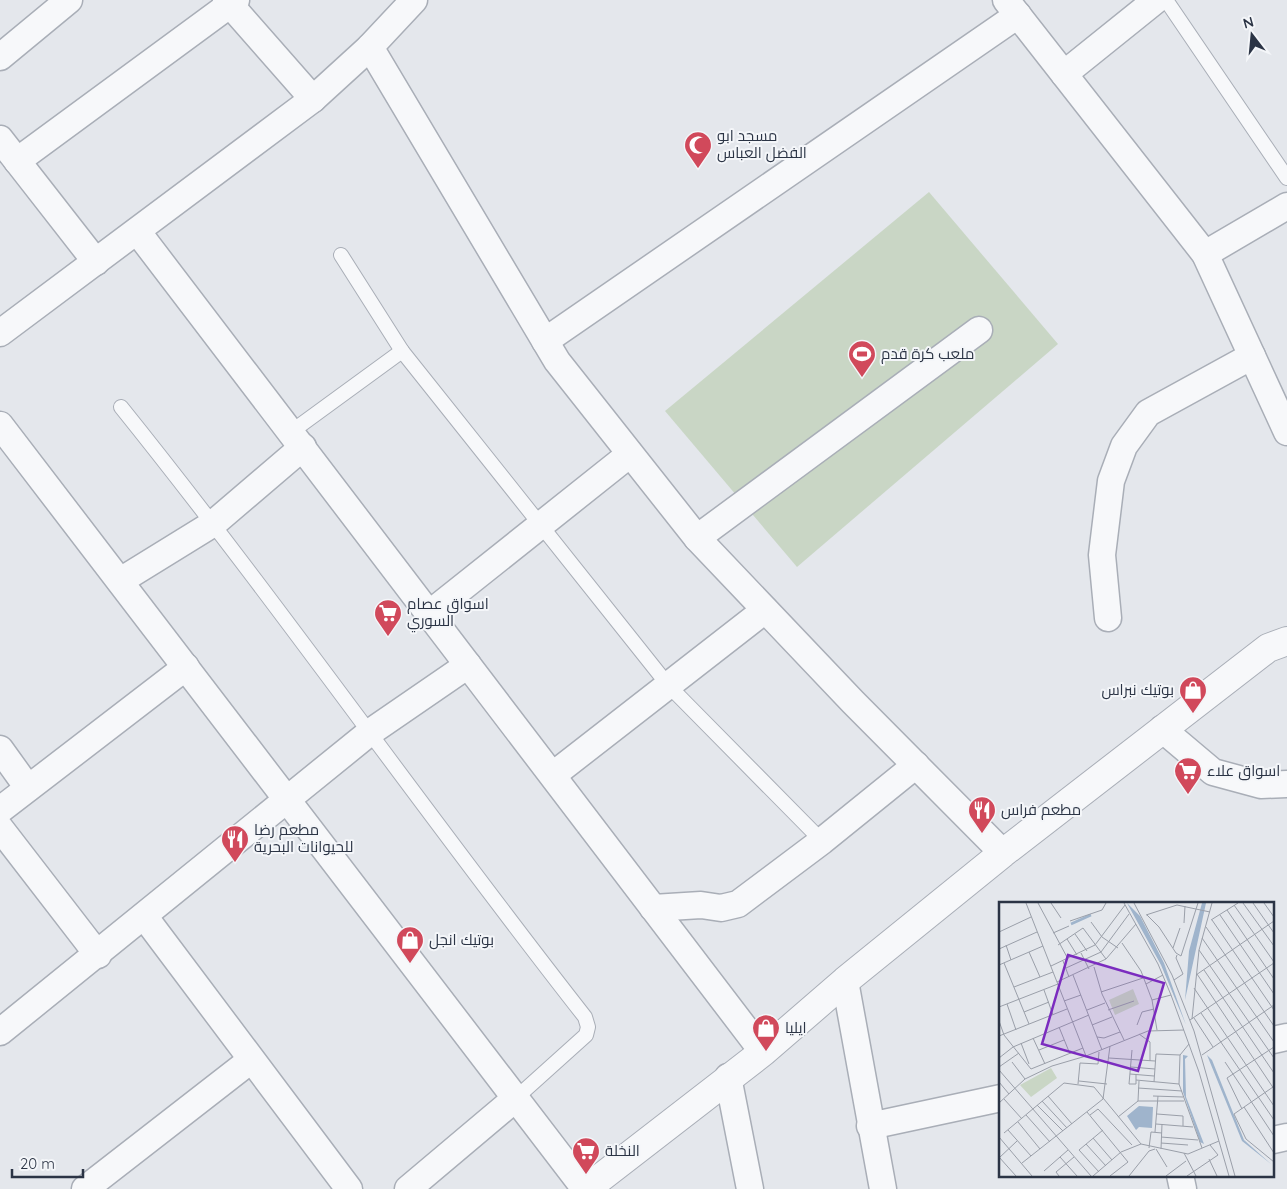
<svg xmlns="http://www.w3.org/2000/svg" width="1287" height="1189" font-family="Quicksand,Cairo,sans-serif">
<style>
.green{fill:#c9d6c5}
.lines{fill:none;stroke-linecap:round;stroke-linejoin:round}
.service-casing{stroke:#a9aeb7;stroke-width:16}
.minor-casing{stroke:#a9aeb7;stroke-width:29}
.tertiary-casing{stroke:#a9aeb7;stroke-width:30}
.service{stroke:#f7f8fa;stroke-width:14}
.minor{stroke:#f7f8fa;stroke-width:26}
.tertiary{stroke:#f7f8fa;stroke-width:28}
.labels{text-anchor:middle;stroke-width:4;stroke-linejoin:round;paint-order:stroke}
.poi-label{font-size:15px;fill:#2b3445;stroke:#f4f6f9;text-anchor:start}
.inset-river{fill:none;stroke:#9fb4cc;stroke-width:2.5}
.inset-road{fill:none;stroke:#9a9fa9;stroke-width:1}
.view{fill:#7b2cbf;fill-opacity:0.15;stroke:#7b2cbf;stroke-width:2.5}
.inset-edge{fill:none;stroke:#2b3445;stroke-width:2.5}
</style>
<rect width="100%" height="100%" fill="#e4e7ec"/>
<polygon class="green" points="929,192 1058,344 797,567 665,411"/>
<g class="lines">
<g class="service-casing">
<g id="service">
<polyline points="1166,0 1287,178"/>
<polyline points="341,255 402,351 668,685 822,841"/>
<path d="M121 407C281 606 427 816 585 1017L588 1027 586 1035 516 1098"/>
<polyline points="291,432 402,351"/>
</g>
</g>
<g class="minor-casing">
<g id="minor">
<polyline points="226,0 313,99"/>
<polyline points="1006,0 1205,254 1287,432"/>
<polyline points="370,47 557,361 697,538 853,702 1003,853"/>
<polyline points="0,57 69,0"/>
<polyline points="1064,74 1156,0"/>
<polyline points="0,139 96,262"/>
<polyline points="17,161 236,0"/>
<polyline points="137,231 763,1052"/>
<polyline points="1205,254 1287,206"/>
<polyline points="0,333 313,99 370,47 414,0"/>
<polyline points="545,341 1018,15"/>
<polyline points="0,425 585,1189"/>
<polyline points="697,538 979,330"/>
<polyline points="120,581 214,523 303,447"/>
<polyline points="429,614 630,454"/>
<polyline points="1108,618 1102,555 1111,481 1124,446 1148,413 1252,356"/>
<polyline points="1162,729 1213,772 1261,785 1287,784"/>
<polyline points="0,749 28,788"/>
<polyline points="553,775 765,610"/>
<polyline points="0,810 186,667"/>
<polyline points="0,828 98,955"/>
<polyline points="653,908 701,905 721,908 738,904 822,841 916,765"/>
<polyline points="144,916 349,1189"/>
<polyline points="845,981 883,1189"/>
<polyline points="0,1032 369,733 468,665"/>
<polyline points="1273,1040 1287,1037"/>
<polyline points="728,1077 750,1189"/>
<polyline points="870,1126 1001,1098"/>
<polyline points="1273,1140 1287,1137"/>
<polyline points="1180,1175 1183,1189"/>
<polyline points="85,1189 251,1060"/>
<polyline points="408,1189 516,1098"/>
</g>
</g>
<g class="tertiary-casing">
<polyline id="tertiary" points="586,1189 763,1052 845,981 1003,853 1268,648 1287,641"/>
</g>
<use href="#service" class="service"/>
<use href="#minor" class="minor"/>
<use href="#tertiary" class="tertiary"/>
</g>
<defs>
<g id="mosque-pin" transform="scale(1.4375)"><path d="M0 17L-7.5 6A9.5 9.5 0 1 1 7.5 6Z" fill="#d1495b" stroke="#f4f6f9"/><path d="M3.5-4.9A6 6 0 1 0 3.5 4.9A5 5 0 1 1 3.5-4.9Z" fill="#fff"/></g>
<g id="stadium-pin" transform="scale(1.4375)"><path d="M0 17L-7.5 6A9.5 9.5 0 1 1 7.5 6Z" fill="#d1495b" stroke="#f4f6f9"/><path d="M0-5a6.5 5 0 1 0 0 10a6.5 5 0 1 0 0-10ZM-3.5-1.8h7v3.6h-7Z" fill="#fff"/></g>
<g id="supermarket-pin" transform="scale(1.4375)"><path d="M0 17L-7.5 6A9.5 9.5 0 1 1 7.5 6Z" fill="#d1495b" stroke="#f4f6f9"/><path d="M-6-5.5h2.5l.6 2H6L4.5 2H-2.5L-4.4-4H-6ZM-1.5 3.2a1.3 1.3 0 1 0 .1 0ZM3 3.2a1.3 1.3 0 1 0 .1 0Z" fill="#fff"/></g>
<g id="shop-pin" transform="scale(1.4375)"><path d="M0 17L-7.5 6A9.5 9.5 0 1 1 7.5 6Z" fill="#d1495b" stroke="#f4f6f9"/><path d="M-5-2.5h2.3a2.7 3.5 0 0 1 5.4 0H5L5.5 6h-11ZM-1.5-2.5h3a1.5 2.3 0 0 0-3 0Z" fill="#fff"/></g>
<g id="restaurant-pin" transform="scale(1.4375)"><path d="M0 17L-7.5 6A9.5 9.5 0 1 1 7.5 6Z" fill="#d1495b" stroke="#f4f6f9"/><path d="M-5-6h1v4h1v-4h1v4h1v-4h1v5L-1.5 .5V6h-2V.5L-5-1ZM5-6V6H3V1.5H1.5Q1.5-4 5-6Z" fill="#fff"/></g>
</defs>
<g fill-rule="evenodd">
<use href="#mosque-pin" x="698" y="145"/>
<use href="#stadium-pin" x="862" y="354"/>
<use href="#supermarket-pin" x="388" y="613"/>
<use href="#shop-pin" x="1193" y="690"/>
<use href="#supermarket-pin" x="1188" y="771"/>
<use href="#restaurant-pin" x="982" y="810"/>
<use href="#restaurant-pin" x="235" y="839"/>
<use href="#shop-pin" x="410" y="940"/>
<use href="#shop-pin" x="766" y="1028"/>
<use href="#supermarket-pin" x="586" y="1151"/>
</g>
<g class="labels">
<g class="poi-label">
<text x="717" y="141">مسجد ابو<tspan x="717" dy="17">الفضل العباس</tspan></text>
<text x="881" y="359">ملعب كرة قدم</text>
<text x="407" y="609">اسواق عصام<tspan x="407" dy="17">السوري</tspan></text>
<text x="1174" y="695" text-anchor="end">بوتيك نبراس</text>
<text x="1207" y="776">اسواق علاء</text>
<text x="1001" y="815">مطعم فراس</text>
<text x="254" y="835">مطعم رضا<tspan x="254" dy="17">للحيوانات البحرية</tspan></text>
<text x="429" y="945">بوتيك انجل</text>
<text x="785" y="1033">ايليا</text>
<text x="605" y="1156">النخلة</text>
</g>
</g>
<g transform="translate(999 902)">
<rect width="275" height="275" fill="#e4e7ec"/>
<path d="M134 87 140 102 116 113 110 98ZM52 166 58 176 32 195 21 183Z" fill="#c9d6c5"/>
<path d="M128 1 141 14 165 61 187 123 162 63ZM203 1H207L186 98 190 49ZM184 153 189 154 186 157 187 195 205 242 201 240 184 190ZM208 153 213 158 245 238 272 262 243 239ZM140 204 154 205 153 226 140 225 137 228 128 214Z" fill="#9fb4cc"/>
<path class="inset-river" d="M72 22 92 13"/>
<path class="inset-road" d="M27 1 87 154M39 1 69 57M52 1 62 16M125 1 159 62 172 93 200 170 230 274M135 1 173 73 195 129 236 274M244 1 275 44M254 1 275 31M265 1 275 15M235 3 275 60M228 8 275 77M147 13 178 3 211 10M148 13 160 25 177 51 182 54 199 1M221 13 275 92M212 18 239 1M213 18 275 108M71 19 103 8 107 1M92 20 103 35 119 46M185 21 186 4M207 25 275 124M0 30 32 15M54 31 70 24M76 32 88 49M203 36 275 140M68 37 78 53M123 41 142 69 153 98 158 128M7 43 12 58M59 43 84 26 107 57M174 46 181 26M0 47 38 30M200 48 275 156M30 50 41 75M82 51 90 67M64 59 70 75M5 61 30 122M0 63 44 44M52 64 96 43 126 3M95 65 103 92 125 138M67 66 102 50 130 12M205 68 275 171M198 72 275 187M74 73 103 148M197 73 275 19M175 78 184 72 177 56 178 53M58 80 107 57 137 22M147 82 164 73M15 85 54 70M195 86 275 204M45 88 54 113M102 90 144 76M153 98 172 93M65 99 82 93M8 102 17 128M0 105 59 82M88 108 106 101M109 108 135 99M25 110 50 100M202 111 275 218M195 116 214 145M193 117 200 48 213 1M191 118 275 61M0 119 5 133 32 167M93 123 113 115M138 123 143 110 155 107M60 125 71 152M140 132 151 140V159M0 134 68 107M98 135 105 136 121 130M34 136 46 162M22 141 30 162M190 142 181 153 180 182 203 246M40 148 65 138M133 148 130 182H137V172M203 153 275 103M0 156 14 145 90 113M110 156 156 159M13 160 26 177M226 160 275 234M0 165 20 151M132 165 156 167M32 167 84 146M0 168 92 274M131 172 155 174M137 178 180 182M80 179 108 182M0 180 10 192M155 180 157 152 181 153M79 182 81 161 99 162 100 150M274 185 235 212 247 237 275 260M139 186 183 189M49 194 73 222M154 194 184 195M5 197 23 217M43 199 68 226M139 199 140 179M0 201 26 177 53 164 87 154 149 129 185 128M38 203 64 229M245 205 275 251M243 207 228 176 275 145M88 210 129 260 111 274M158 212 184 214V224M27 213 51 240M91 213 99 207 133 243M119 215 139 199H185M19 220 41 247M157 222 194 225M9 228 32 254M156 230 159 194M5 231 65 181 95 185 142 242 189 252 220 239M0 235 33 274M162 235 199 238M94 236 113 258M162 241 189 243M87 242 107 264M150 246 152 230 163 231M157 247 168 265M162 247 163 222M185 251 197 274M0 255 17 274M61 255 78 274M0 256 18 239M210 257 218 274M23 261 104 197 111 144M45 269 69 248M100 270 80 248 104 228M60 274 57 270 75 255M94 274 122 250 142 242M130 274 150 249 156 247M167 274 187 259M188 274 219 253 211 243"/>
<path class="view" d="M69 53 165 81 139 169 43 142Z"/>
<rect width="275" height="275" class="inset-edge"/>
</g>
<g transform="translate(1252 35) rotate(344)" stroke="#f4f6f9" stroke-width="4" paint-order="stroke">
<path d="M0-4L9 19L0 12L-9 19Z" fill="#2b3445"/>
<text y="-8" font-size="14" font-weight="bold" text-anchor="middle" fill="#2b3445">N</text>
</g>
<path d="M12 1169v8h71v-8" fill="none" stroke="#2b3445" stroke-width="2.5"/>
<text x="20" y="1169" font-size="15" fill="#2b3445" stroke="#f4f6f9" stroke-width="4" paint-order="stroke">20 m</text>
</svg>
